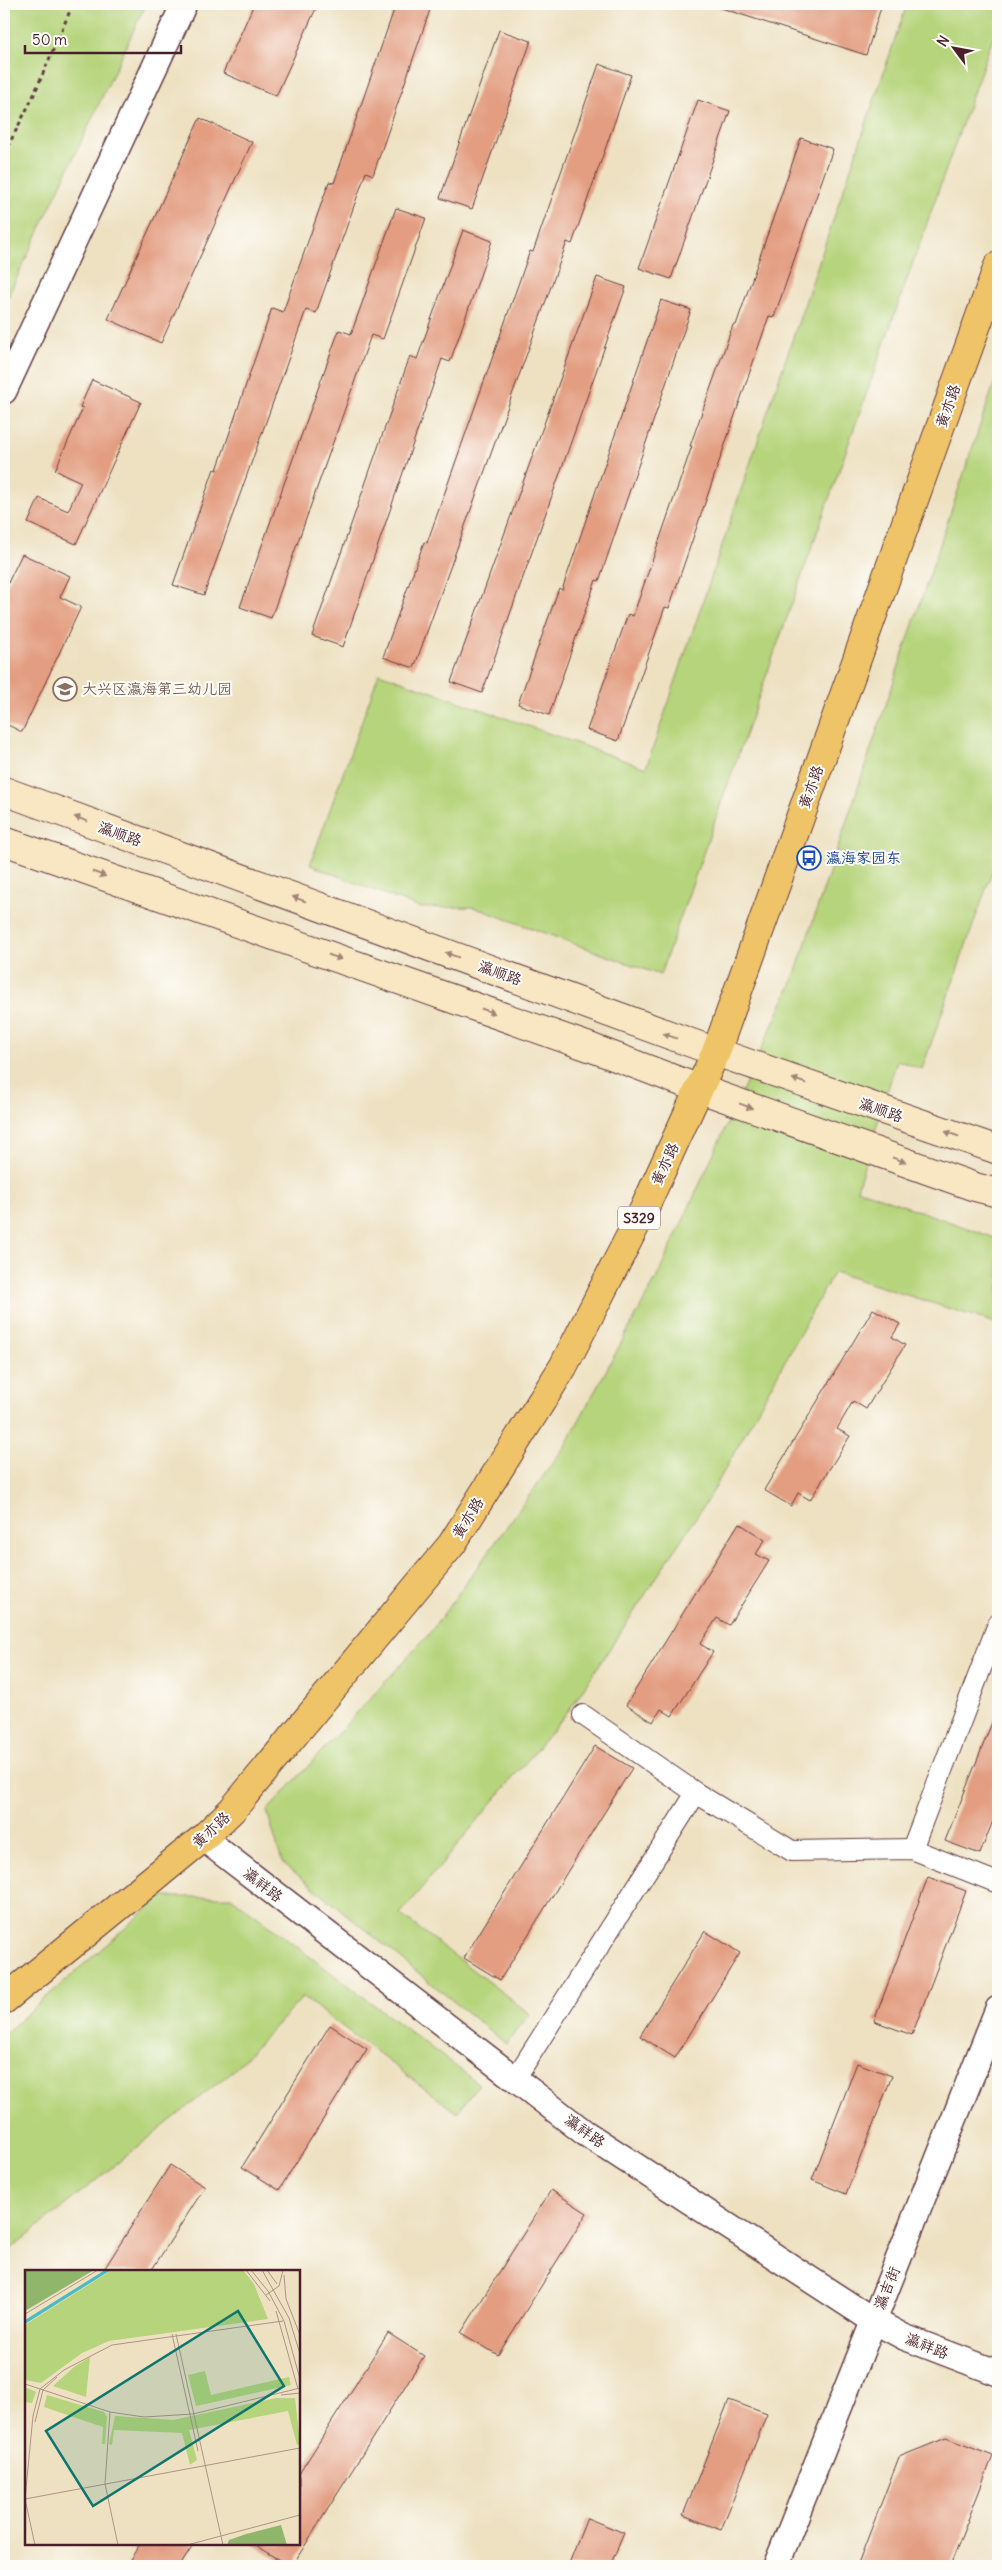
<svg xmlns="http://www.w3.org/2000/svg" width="1002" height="2570" font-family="Delius,'LXGW WenKai TC',sans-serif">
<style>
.green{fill:#b6d47b;stroke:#807a53}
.building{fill:#e39e82}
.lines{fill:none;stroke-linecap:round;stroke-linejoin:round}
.minor-casing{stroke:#633c42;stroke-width:22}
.tertiary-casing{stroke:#633c42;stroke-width:28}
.secondary-casing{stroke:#633c42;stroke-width:30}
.primary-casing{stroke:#633c42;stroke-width:30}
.path{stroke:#633c42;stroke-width:3;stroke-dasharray:4 4;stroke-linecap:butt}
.minor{stroke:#fff;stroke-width:20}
.tertiary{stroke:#fff;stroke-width:25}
.secondary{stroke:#f9e7c3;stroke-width:28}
.primary{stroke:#efc469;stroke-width:28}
.oneway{fill:#a28377}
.labels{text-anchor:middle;stroke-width:4;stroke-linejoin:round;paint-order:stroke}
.shield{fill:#fdfcf7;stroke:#806168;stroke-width:1}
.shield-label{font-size:14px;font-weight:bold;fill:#4a1f2b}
.street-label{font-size:15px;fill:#4a1f2b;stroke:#fdfcf7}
.education-label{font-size:15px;fill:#785e54;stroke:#fdfcf7;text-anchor:start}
.transit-label{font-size:15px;fill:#164399;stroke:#fdfcf7;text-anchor:start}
.inset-road{fill:none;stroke:#ac9386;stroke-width:1}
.view{fill:#0f766e;fill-opacity:0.15;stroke:#0f766e;stroke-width:2.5}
.inset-edge{fill:none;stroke:#4a1f2b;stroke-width:2.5}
</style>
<rect width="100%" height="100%" fill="#fdfcf7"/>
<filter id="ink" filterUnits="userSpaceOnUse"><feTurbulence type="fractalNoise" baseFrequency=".02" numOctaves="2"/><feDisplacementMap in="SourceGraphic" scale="10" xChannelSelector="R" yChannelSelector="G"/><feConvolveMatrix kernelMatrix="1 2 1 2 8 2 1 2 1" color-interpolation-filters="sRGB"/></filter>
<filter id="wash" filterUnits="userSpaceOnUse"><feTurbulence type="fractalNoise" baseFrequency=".0096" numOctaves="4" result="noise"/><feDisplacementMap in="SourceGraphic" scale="20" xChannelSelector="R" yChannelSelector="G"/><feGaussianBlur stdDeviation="1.12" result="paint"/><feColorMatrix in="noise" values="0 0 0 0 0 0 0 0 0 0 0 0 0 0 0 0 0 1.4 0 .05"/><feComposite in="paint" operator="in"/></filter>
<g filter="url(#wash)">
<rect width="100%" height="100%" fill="#eee1c2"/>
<g class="green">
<polygon points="4,4 146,4 4,305"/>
<polygon points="907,4 998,4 998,23 660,975 473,907 420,908 310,865 379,673 646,768"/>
<polygon points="998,372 998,855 922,1069 897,1060 857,1189 998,1239 998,1324 834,1272 712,1493 570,1709 400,1914 530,2014 506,2044 282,1862 267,1811 429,1634 565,1446 658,1275 793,980"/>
<polygon points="161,1897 231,1897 479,2084 457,2113 303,1997 235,2069 4,2254 4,2034"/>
</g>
<g id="blocks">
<g class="building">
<polygon points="254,4 318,4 276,96 223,73"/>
<polygon points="396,4 432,4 373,175 366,172 316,313 306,310 204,595 173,585 214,469 217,470 272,308 283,312 329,182 334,183"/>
<polygon points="719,4 882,4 866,55 718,7"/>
<polygon points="499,30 531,41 472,209 440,198"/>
<polygon points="599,64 631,75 572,244 567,242 414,668 383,657 424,542 427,543 530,251 533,252"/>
<polygon points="698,100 730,111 671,279 639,268"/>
<polygon points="200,118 252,142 161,343 108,319"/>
<polygon points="801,138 833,149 774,317 769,316 669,608 665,607 618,741 587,730 628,614 633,616 692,446 690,446 733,325 736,325"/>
<polygon points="396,208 426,218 383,339 371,335 271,618 240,607 339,330 351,334"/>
<polygon points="463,230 492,241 450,362 442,359 343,647 312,636 410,356 417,359"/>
<polygon points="597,277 626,287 482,693 451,682"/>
<polygon points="661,300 691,310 599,581 596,580 549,715 518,704 559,588 562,590"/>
<polygon points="92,380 141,402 76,544 28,523 39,498 68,511 81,482 55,470 83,408 80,407"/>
<polygon points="22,554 70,576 60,597 81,607 22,732 4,723 4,591"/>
<polygon points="873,1309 900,1324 892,1337 905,1345 866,1409 853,1401 837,1429 850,1436 810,1500 798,1493 791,1506 764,1490"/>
<polygon points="739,1523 765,1540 756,1554 769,1561 729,1625 717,1618 700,1644 713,1652 672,1716 661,1709 653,1722 626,1705"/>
<polygon points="997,1710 998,1808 980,1854 945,1841"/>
<polygon points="595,1746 632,1768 500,1980 464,1958"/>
<polygon points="928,1877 966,1891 912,2035 874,2021"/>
<polygon points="705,1931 740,1953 675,2058 640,2036"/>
<polygon points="330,2025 367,2049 279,2190 242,2167"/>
<polygon points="857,2063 892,2076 846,2194 812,2180"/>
<polygon points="170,2165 205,2187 151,2271 103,2271"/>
<polygon points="551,2190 587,2213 498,2355 461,2333"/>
<polygon points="388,2333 424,2356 292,2566 289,2566 253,2544 299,2544 299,2474"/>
<polygon points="729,2400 767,2414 721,2530 683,2515"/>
<polygon points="946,2438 993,2456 950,2566 857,2566 899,2457"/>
<polygon points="587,2518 624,2533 610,2566 568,2566"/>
<polygon points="140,2544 194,2544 180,2566 126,2566"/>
</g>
</g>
</g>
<g filter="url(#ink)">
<use href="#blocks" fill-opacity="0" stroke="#633c42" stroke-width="1"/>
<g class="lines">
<g class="minor-casing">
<g id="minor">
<polyline points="583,1715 696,1793 792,1851 912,1849 998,1883"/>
<polyline points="912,1849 998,1624"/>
<polyline points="515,2079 696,1793"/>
</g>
</g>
<g class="tertiary-casing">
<g id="tertiary">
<polyline points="4,391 184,4"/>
<polyline points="203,1838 585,2133 874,2321 904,2337 998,2373"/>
<polyline points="776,2566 998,2009"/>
</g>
</g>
<g class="secondary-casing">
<g id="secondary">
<polyline points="4,791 716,1052 998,1150"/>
<polyline points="4,841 592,1048 700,1089 975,1187 998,1193"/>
</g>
</g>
<g class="primary-casing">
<polyline id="primary" points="4,2000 203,1838 232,1810 452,1544 563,1367 644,1209 716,1052 998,266"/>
</g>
<polyline class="path" points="4,154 32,99 73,4"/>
<use href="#minor" class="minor"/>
<use href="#tertiary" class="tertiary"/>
<use href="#secondary" class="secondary"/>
<use href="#primary" class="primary"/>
</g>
<defs><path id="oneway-solid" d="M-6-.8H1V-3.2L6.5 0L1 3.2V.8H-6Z" transform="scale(1.25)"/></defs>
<g class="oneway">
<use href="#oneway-solid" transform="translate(81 819) rotate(-160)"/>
<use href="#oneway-solid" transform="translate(99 874) rotate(19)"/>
<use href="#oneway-solid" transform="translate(299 899) rotate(-160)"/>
<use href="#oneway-solid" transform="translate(452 955) rotate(-160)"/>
<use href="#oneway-solid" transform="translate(335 957) rotate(19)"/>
<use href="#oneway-solid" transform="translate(488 1011) rotate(19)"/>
<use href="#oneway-solid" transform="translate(670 1036) rotate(-160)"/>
<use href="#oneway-solid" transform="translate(799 1081) rotate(-161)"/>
<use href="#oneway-solid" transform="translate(746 1106) rotate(20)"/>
<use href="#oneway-solid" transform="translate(952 1134) rotate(-161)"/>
<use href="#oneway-solid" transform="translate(899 1160) rotate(20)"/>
</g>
</g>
<defs>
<g id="school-ring" transform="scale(1.25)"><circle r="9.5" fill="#fdfcf7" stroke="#8d6e63" stroke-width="1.5"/><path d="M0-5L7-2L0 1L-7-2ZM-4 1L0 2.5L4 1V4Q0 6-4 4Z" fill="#8d6e63"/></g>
<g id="bus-ring" transform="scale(1.25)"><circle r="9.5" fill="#fdfcf7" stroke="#1a4fb4" stroke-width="1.5"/><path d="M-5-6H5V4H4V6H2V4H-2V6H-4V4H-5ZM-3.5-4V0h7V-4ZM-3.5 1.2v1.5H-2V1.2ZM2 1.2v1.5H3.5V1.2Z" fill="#1a4fb4"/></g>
</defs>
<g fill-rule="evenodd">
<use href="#school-ring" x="65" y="689"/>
<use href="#bus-ring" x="809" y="858"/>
</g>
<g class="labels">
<rect class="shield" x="618" y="1206.5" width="42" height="23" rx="4"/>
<g class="shield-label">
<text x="639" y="1223">S329</text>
</g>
<g class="street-label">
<text transform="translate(948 406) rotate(-70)" y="5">黄亦路</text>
<text transform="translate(811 787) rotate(-70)" y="5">黄亦路</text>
<text transform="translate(120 834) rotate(20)" y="5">瀛顺路</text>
<text transform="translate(500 973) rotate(20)" y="5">瀛顺路</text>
<text transform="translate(881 1110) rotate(19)" y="5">瀛顺路</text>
<text transform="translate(665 1164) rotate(-65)" y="5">黄亦路</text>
<text transform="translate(468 1518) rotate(-58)" y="5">黄亦路</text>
<text transform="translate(211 1830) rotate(-43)" y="5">黄亦路</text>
<text transform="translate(263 1885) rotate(38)" y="5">瀛祥路</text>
<text transform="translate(585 2131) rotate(36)" y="5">瀛祥路</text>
<text transform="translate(887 2288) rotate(-68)" y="5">瀛吉街</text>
<text transform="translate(927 2346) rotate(22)" y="5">瀛祥路</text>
</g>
<g class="education-label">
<text x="82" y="694">大兴区瀛海第三幼儿园</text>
</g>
<g class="transit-label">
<text x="826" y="863">瀛海家园东</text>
</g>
</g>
<g transform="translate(25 2270)">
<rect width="275" height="275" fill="#eee1c2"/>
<path d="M87 0H218L229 14 243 49 84 71 57 83 16 113 0 110V55ZM65 87 61 127 28 116 49 97ZM180 101 186 125 264 107 266 115 171 136 163 105ZM0 117 11 122 7 133 0 132ZM22 125 79 142 82 147 80 174H77L78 157 19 137ZM251 128H270L275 174 272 175 263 141 164 160 172 190 165 195 157 163 89 160 87 175 84 174 90 146 148 150Z" fill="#b6d47b"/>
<path d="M0 0H69L0 41ZM256 255 262 275H202L204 270 221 264Z" fill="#90b66b"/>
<path d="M80 0H86L0 54V50Z" fill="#4dbbc2"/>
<path class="inset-road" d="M221 0 245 31M226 0 243 21 259 51 275 109M237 0 264 48 275 84M242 0 252 14M259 5 261 29 275 65M241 25 254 16 258 0M251 41 273 119M0 44 73 0M147 64 173 181M151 64 198 275M39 100 87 75 258 51M0 114 85 142 119 147 168 144 275 118M256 125 275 123M85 142 80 214 93 275M10 152 18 120 32 107M0 229 275 178M10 275 0 229 8 146 15 119 39 100M162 275 275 245"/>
<path class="view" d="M213 41 259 116 68 236 21 161Z"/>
<rect width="275" height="275" class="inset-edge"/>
</g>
<rect width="1002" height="2570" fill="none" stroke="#fdfcf7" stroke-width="20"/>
<g transform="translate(954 48) rotate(302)" stroke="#fdfcf7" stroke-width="4" paint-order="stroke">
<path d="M0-4L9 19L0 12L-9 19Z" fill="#4a1f2b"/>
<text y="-8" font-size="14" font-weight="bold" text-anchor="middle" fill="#4a1f2b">N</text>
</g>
<path d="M25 45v8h156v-8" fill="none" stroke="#4a1f2b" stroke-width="2.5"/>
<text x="32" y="45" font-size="15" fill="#4a1f2b" stroke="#fdfcf7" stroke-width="4" paint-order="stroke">50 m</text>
</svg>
